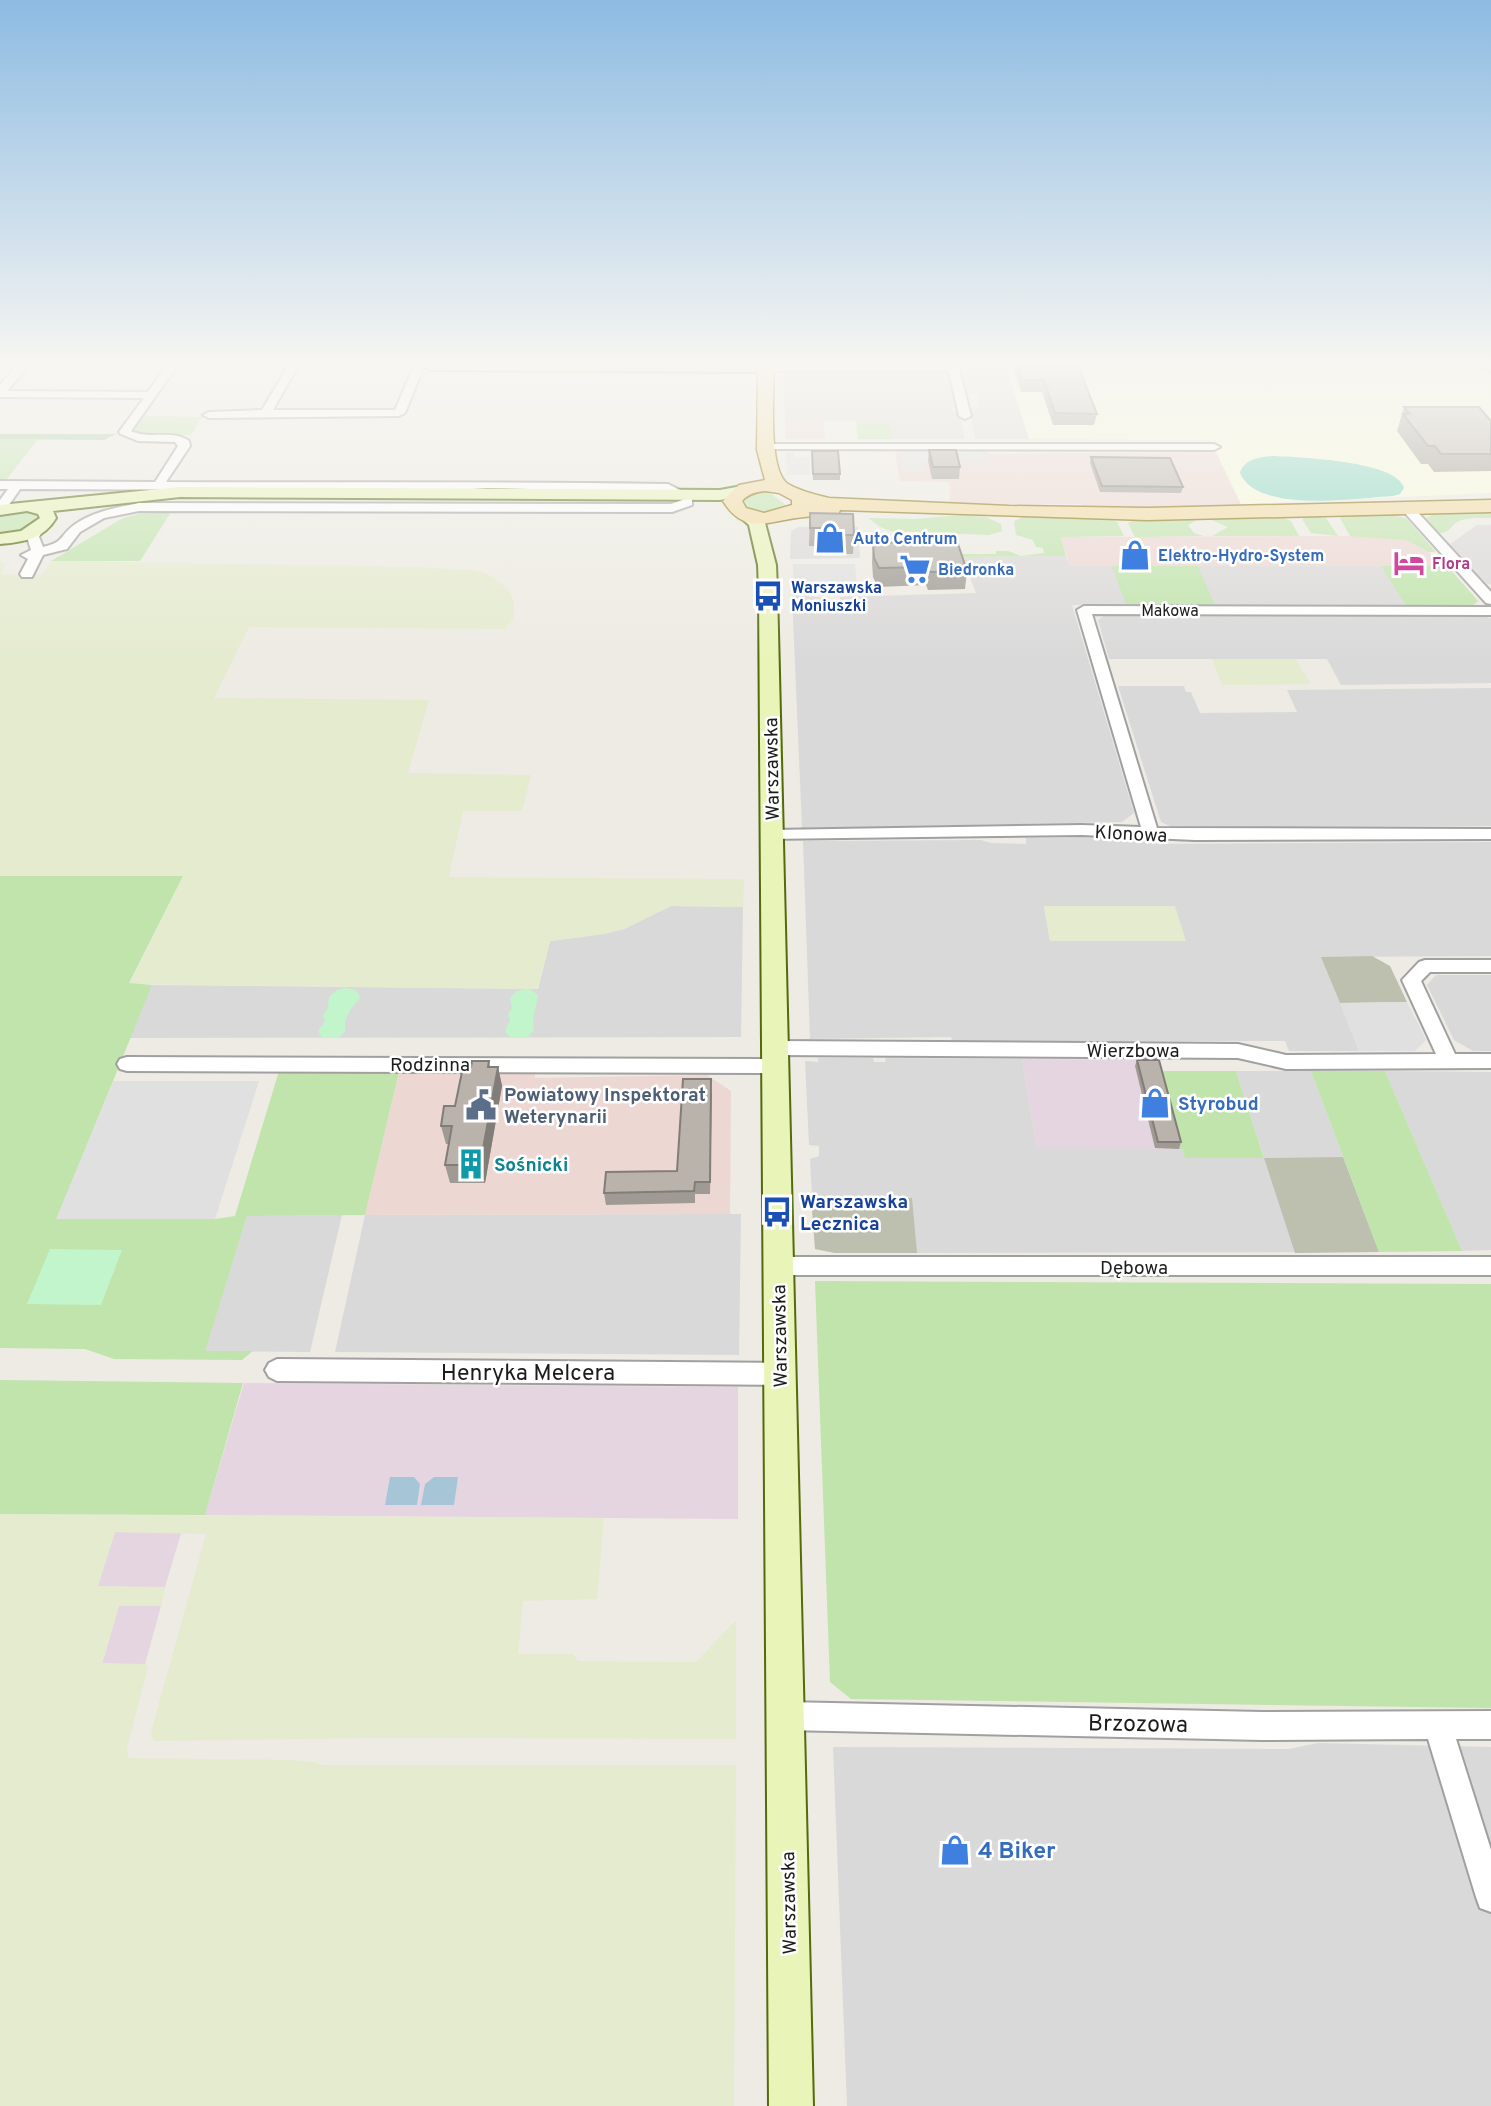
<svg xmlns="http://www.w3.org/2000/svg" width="1491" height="2106" font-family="Overpass,sans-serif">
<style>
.residential{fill:#dad9d9;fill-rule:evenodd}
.commercial{fill:#edd7d3}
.industrial{fill:#e5d5e0}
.education{fill:#f8fcdc}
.construction{fill:#bec0af}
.farmland{fill:#e5ebcf}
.grass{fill:#c0e4ac}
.forest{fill:#a2c99a}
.park{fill:#c2f5cc}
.pitch{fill:#86d7c2}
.parking{fill:#e0e0e0}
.water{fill:#a6c6d8}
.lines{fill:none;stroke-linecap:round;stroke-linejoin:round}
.street-casing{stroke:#a0a0a0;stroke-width:4}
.secondary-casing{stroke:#546a0d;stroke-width:4}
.primary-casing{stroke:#89700b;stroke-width:3}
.street{fill:#fff;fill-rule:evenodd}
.secondary{fill:#e9f4b9;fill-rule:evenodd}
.primary{fill:#f4dba0;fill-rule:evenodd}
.wall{fill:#9f9a94}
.shaded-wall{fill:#827d78}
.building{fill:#b9b3ac;stroke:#827d78;stroke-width:2}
.labels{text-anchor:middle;stroke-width:5;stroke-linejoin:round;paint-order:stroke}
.far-shop-label{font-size:16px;font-weight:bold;fill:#366cbe;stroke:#fff;text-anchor:start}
.far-hotel-label{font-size:16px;font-weight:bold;fill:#b23c85;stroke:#fff;text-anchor:start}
.far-transit-label{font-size:16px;font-weight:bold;fill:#164399;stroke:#fff;text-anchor:start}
.far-street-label{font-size:16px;fill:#1c1c1c;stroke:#fff}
.street-label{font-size:19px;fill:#1c1c1c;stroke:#fff}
.service-label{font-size:19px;font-weight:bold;fill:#4e5e75;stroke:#fff;text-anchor:start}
.shop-label{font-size:19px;font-weight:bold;fill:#366cbe;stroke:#fff;text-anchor:start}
.culture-label{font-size:19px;font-weight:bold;fill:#0d838f;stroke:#fff;text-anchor:start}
.transit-label{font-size:19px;font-weight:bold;fill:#164399;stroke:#fff;text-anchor:start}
.near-street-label{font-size:23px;fill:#1c1c1c;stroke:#fff}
.near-shop-label{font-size:23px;font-weight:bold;fill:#366cbe;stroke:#fff;text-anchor:start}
</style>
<rect width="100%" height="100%" fill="#edebe3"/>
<g class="residential">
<polygon points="958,366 1006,366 1029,439 975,439 969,409 978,406 976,399 979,398 978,393 964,393"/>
<polygon points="783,371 949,371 951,382 949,383 952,385 957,407 953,408 954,411 959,413 965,439 892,439 888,421 785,421"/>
<polygon points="1477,525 1491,525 1491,584 1487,584 1450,544"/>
<polygon points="798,527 858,527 860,558 790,559 791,531"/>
<polygon points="1066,556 1070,566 1447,566 1478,601 1473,605 1072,605 1134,813 1122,822 802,828 792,595 818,597 841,603 840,597 976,593 962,557"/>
<polygon points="1104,616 1482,616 1491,618 1491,683 1341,685 1327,659 1109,659 1098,620"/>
<polygon points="1118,686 1184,686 1186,692 1191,692 1200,713 1297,712 1287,690 1491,688 1491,826 1172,827 1161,822"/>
<path d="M1115 837 1155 841 1157 844 1491 842V956L1322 957 1359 1051H1289L1285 1041H952L951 1037 810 1039 803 841 981 840 991 843 1026 844V838ZM1175 906 1050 941 1044 907Z"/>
<polygon points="671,906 743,907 741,1037 128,1038 152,985 538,989 550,941 604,934 624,929"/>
<polygon points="1436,975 1491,975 1491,1051 1473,1051 1454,1040 1427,985"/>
<polygon points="818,1058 873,1058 874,1062 885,1062 886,1058 1022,1059 1037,1148 1183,1148 1186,1158 1264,1157 1236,1071 1311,1071 1379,1252 835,1253 815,1249 810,1159 819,1156 819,1146 809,1145 805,1061 818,1062"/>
<polygon points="1385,1071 1491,1072 1491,1250 1462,1251"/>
<polygon points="741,1214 739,1355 335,1352 365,1215"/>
<polygon points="342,1215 310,1352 204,1351 247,1216"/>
<polygon points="1318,1743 1491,1747 1491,2106 847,2106 833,1747 1289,1749"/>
</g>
<g class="commercial">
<polygon points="785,421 823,421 825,439 786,439"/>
<polygon points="983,451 990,454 1217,452 1243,508 1203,506 1203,508 1086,508 1081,504 1070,504 970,505 950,503 949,482 900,481 895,452"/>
<polygon points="1373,536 1406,540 1427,549 1432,556 1439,556 1447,566 1070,566 1061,537"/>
<polygon points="399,1072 535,1073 535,1078 707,1075 731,1091 730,1214 365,1215"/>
</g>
<g class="industrial">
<polygon points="1022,1059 1155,1060 1179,1149 1037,1148"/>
<polygon points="244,1383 738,1387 738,1519 205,1515"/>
<polygon points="115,1532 181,1533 165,1587 97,1587"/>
<polygon points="119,1606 161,1606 145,1664 102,1664"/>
</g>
<polygon class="education" points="1006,366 1472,366 1491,374 1491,493 1241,504 1210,440 1029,439"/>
<g class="construction">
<polygon points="1372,956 1390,966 1407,1002 1340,1003 1321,957"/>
<polygon points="1343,1157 1379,1252 1295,1253 1264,1158"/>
<polygon points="811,1197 912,1198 917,1253 835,1253 815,1249"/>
</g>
<g class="farmland">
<polygon points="0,561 6,565 1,574 26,575 42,575 51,561 413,567 471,570 486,573 507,588 514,602 514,617 505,629 249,627 214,698 429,700 408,773 531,775 522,811 463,811 449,877 744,879 743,907 671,906 624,929 604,934 550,941 538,989 129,984 183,877 0,876"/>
<polygon points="1212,659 1295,659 1311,684 1222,685"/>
<polygon points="1044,906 1175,906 1186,941 1050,941"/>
<polygon points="0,1514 604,1518 597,1599 523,1601 518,1654 573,1654 578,1661 696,1662 736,1620 736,1739 375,1738 154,1741 151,1732 206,1534 115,1532 98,1586 165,1587 161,1606 119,1606 102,1663 145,1664 148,1667 127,1748 128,1758 291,1760 314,1762 321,1765 736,1765 734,2106 0,2106"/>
</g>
<g class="grass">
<polygon points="144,416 202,417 191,435 131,434"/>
<polygon points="856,421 889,421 892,439 858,439"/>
<polygon points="0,439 38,439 6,480 0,480"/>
<polygon points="768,491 788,507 761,513 744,505 743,501 747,496"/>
<polygon points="23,511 36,516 37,521 27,529 0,534 0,515"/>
<polygon points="171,512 140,561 51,561 123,518 139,514"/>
<path d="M1491 512V518C1482 518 1468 517 1459 521 1450 525 1451 533 1439 533L1426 518 1432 515Z"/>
<polygon points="1381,513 1406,518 1436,552 1429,552 1406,540 1350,536 1340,518 1347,515"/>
<polygon points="962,515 986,517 1001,524 1002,531 989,535 891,531 880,527 868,518 915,519"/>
<polygon points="1026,516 1109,518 1117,522 1124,536 1061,537 1066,556 962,557 962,554 996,554 996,551 1008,551 1021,556 1044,553 1043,548 1036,547 1033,540 1016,535 1014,521"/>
<polygon points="1309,516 1326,518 1338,536 1311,533 1302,519"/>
<polygon points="1283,518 1291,521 1299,536 1212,536 1228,527 1209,519"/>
<polygon points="1136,519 1193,519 1195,521 1188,525 1194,533 1204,536 1135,537 1128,523"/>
<polygon points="1112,566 1198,566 1215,605 1126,605"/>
<polygon points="1381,566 1447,566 1478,601 1473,605 1406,605"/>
<polygon points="0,876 183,876 129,983 152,985 57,1219 215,1219 235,1216 279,1071 399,1072 365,1215 247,1216 205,1351 253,1351 242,1360 114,1359 85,1349 0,1348"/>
<polygon points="1158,1071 1236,1071 1264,1158 1185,1158 1183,1149 1179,1149"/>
<polygon points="1311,1071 1385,1071 1462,1251 1379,1252"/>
<polygon points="815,1281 1491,1284 1491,1708 851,1699 830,1682"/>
<polygon points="0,1380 243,1383 205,1515 0,1514"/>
</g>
<polygon class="forest" points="0,434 116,434 104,440 0,439"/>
<g class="park">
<polygon points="346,988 356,990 360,998 350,1010 345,1021 345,1032 338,1038 322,1038 318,1031 325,1021 323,1015 328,1008 329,997 337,990"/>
<polygon points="525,989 531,990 538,995 533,1020 534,1030 527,1038 510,1038 505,1030 510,1020 508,1014 512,1008 510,998 517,991"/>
<polygon points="50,1249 122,1250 101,1305 27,1304"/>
</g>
<path class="pitch" d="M1273 456C1298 457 1398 461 1404 488L1400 494 1393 496C1356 498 1257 514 1240 473 1244 459 1260 457 1273 456Z"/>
<g class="parking">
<polygon points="900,451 983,451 986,461 922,461 923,472 903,472"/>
<polygon points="786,453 794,453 794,458 809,457 810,475 787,475"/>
<polygon points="793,564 855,564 857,585 793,582"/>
<polygon points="1407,1002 1426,1040 1415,1051 1359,1051 1340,1003"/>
<polygon points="113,1081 259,1081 215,1219 56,1219"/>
</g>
<g class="water">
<polygon points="390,1477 414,1477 420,1484 417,1505 385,1505"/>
<polygon points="434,1477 458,1477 454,1505 421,1505 425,1484"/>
</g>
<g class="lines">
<g class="street-casing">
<g id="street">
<path d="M17 366H28L7 391 148 392 166 366H177L131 431C149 440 172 429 189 441L190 446 166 482C334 483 501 481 668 484L690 495 684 499 666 492 487 488 441 491 20 489 4 512 0 513V500L8 489H0V481L155 482 178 446 175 442 138 441 121 434 119 432 144 398 0 397V385Z"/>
<polygon points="288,366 298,366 273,410 395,410 414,366 424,366 405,413 399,416 209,418 203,415 209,412 262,410"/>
<polygon points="762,366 958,366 971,416 965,419 959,416 949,371 766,371 762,370"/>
<polygon points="1482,366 1491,366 1491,371"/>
<polygon points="766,444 1214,444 1220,447 1214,450 762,449 760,447"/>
<path d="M688 498 692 499V505L672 512 139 511 104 518 80 532 67 549 43 555 32 577H22L20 574 28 559 21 555 31 550 27 537 34 526 38 525 44 529 39 537 43 547C65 542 59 536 74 525 94 511 116 508 139 503L671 504Z"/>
<polygon points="1408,505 1412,506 1491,592 1491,604 1486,603 1404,512 1404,506"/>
<polygon points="1084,606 1491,607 1491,615 1092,614 1157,828 1491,829 1491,839 1195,840 1082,835 766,839 764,835 766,831 772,830 1082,825 1141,827 1077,610"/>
<polygon points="1425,960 1491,960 1491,972 1430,972 1421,981 1455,1054 1491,1054 1491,1068 1286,1069 1238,1058 775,1055 768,1053 765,1048 768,1043 775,1041 1238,1044 1286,1055 1436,1054 1402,980 1419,962"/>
<polygon points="127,1057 775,1059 782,1061 785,1066 782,1071 775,1073 127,1071 120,1069 117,1064 120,1059"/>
<polygon points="778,1257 1491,1257 1491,1275 778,1275 770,1273 767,1266 770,1259"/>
<polygon points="277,1359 780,1363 788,1367 792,1374 788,1381 780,1385 277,1381 269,1377 265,1370 269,1363"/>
<polygon points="785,1702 1262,1712 1491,1711 1491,1739 1456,1739 1491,1850 1491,1912 1480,1908 1476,1897 1428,1739 1262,1740 785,1730 775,1726 771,1716 775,1706"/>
</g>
</g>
<g class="secondary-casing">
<g id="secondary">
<polygon points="424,366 772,366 773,368 766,372 431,370"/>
<path d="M742 486 748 488 750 491 748 494 720 500 180 497 53 511 56 518C44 539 23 542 0 544V534L21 531 40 518 38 514 27 511 0 515V505L180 487 720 490Z"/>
<polygon points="747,511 765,523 776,565 777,589 813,2106 769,2106 759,589 758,565 749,525 739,516"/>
</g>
</g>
<g class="primary-casing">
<path id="primary" d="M758 366H774C774 390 767 470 788 484 800 491 816 495 829 498L1009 506 1147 508 1491 500V512L1147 520 840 510 838 515C826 518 815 515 804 517 770 520 745 537 723 501L739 485 765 480 757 450ZM765 491 779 493 792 500V505L764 513 746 508 742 501C748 494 756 492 765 491Z"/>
</g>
<use href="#street" class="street"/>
<use href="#secondary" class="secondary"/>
<use href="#primary" class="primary"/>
</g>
<g class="wall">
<polygon points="1015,366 1078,366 1097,414 1094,425 1053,425 1042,392 1021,392 1014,370"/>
<polygon points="1404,407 1491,421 1491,471 1434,472 1428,464 1421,464 1397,431"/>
<polygon points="929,450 960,467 959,479 932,479 928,461"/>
<polygon points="812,457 840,474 840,480 813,480"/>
<polygon points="1091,457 1183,487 1181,493 1100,492 1090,463"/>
<polygon points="810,513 854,535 853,554 833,554 832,547 809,546"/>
<polygon points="873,543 967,571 965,589 928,590 926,585 878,587 873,577 872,562"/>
<polygon points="1137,1060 1181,1142 1179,1149 1155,1148 1135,1066"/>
<polygon points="489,1061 490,1067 498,1067 502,1086 485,1183 450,1183 445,1165 449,1144 446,1144 441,1126"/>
<polygon points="712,1092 710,1194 695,1194 695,1203 606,1205 604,1193 677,1171"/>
</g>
<polygon class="shaded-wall" points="498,1067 502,1086 485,1183 480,1165"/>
<g class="building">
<polygon points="1018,366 1078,366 1097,414 1055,413 1044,380 1022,380"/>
<polygon points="1404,407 1479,407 1491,421 1491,454 1441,454 1435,446 1428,446 1403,414 1410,414"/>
<polygon points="929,450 956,450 960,467 933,467"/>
<polygon points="812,451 838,451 840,474 813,474"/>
<polygon points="1091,457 1170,458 1183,487 1102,486"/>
<polygon points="810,513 853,514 854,535 834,535 833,528 810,528"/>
<polygon points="957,541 967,571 930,572 928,567 879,568 874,558 873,543"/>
<polygon points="1137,1060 1159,1060 1181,1142 1158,1142"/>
<polygon points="472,1061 489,1061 488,1067 498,1067 480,1165 445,1165 452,1126 441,1126 444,1106 455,1106 463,1067 471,1067"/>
<polygon points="683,1079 711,1079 710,1182 695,1182 694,1191 604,1193 606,1172 677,1171"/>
</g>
<linearGradient id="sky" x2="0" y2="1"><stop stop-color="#8dbbe2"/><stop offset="0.55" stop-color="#f7f6f2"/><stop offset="1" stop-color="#f7f6f2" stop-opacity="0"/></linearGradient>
<rect width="1491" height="661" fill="url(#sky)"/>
<defs>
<g id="shop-bare" transform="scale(2.415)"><path d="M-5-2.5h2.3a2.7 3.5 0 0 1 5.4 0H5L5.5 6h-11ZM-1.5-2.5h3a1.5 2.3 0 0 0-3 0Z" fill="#3f7fe0" stroke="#fff" stroke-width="2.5" paint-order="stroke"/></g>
<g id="hotel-bare" transform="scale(2.415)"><path d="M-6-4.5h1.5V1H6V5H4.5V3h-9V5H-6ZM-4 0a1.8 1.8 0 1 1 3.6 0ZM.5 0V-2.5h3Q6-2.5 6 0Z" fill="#d1479c" stroke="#fff" stroke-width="2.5" paint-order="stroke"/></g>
<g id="supermarket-bare" transform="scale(2.415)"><path d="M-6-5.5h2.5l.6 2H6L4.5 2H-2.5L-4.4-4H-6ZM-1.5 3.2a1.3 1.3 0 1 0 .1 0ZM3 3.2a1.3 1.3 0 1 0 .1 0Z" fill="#3f7fe0" stroke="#fff" stroke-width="2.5" paint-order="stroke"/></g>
<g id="bus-bare" transform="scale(2.415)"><path d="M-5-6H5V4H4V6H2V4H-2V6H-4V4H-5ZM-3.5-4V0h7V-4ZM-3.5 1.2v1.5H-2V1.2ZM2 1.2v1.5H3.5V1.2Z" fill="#1a4fb4" stroke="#fff" stroke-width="2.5" paint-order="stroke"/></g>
<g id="civic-bare" transform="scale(2.415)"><path d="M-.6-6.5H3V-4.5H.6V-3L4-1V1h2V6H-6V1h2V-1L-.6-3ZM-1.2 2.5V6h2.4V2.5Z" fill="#5c6f8a" stroke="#fff" stroke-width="2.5" paint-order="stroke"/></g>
<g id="building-bare" transform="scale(2.415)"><path d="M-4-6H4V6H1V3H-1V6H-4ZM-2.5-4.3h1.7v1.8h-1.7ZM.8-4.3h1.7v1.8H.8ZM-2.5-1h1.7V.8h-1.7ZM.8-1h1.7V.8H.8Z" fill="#0f9aa8" stroke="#fff" stroke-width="2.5" paint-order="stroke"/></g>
</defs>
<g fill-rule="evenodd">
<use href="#shop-bare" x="830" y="538"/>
<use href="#shop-bare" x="1135" y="555"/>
<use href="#hotel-bare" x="1409" y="563"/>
<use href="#supermarket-bare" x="915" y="569"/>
<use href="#bus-bare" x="768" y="596"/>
<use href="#shop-bare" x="1155" y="1103"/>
<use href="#civic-bare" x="481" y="1105"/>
<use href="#building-bare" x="471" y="1164"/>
<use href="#bus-bare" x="777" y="1212"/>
<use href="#shop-bare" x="955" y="1850"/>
</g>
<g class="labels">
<g class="far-shop-label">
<text x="853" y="544">Auto Centrum</text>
<text x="1158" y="561">Elektro-Hydro-System</text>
<text x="938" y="575">Biedronka</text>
</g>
<g class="far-hotel-label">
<text x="1432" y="569">Flora</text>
</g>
<g class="far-transit-label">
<text x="791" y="593">Warszawska<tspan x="791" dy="18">Moniuszki</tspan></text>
</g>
<g class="far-street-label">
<text x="1170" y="616">Makowa</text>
</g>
<g class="street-label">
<text transform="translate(771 769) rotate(-91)" y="7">Warszawska</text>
<text transform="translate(1131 833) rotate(3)" y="7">Klonowa</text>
<text x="1133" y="1057">Wierzbowa</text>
<text x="430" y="1071">Rodzinna</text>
<text x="1134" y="1274">Dębowa</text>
<text transform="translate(779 1336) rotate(-91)" y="7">Warszawska</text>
<text transform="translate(788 1903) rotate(-91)" y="7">Warszawska</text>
</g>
<g class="service-label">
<text x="504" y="1101">Powiatowy Inspektorat<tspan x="504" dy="22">Weterynarii</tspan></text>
</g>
<g class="shop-label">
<text x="1178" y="1110">Styrobud</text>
</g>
<g class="culture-label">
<text x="494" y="1171">Sośnicki</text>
</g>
<g class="transit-label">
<text x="800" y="1208">Warszawska<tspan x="800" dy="22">Lecznica</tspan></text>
</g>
<g class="near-street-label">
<text x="528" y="1380">Henryka Melcera</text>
<text transform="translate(1138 1723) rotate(1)" y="8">Brzozowa</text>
</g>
<g class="near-shop-label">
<text x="978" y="1858">4 Biker</text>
</g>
</g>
</svg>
